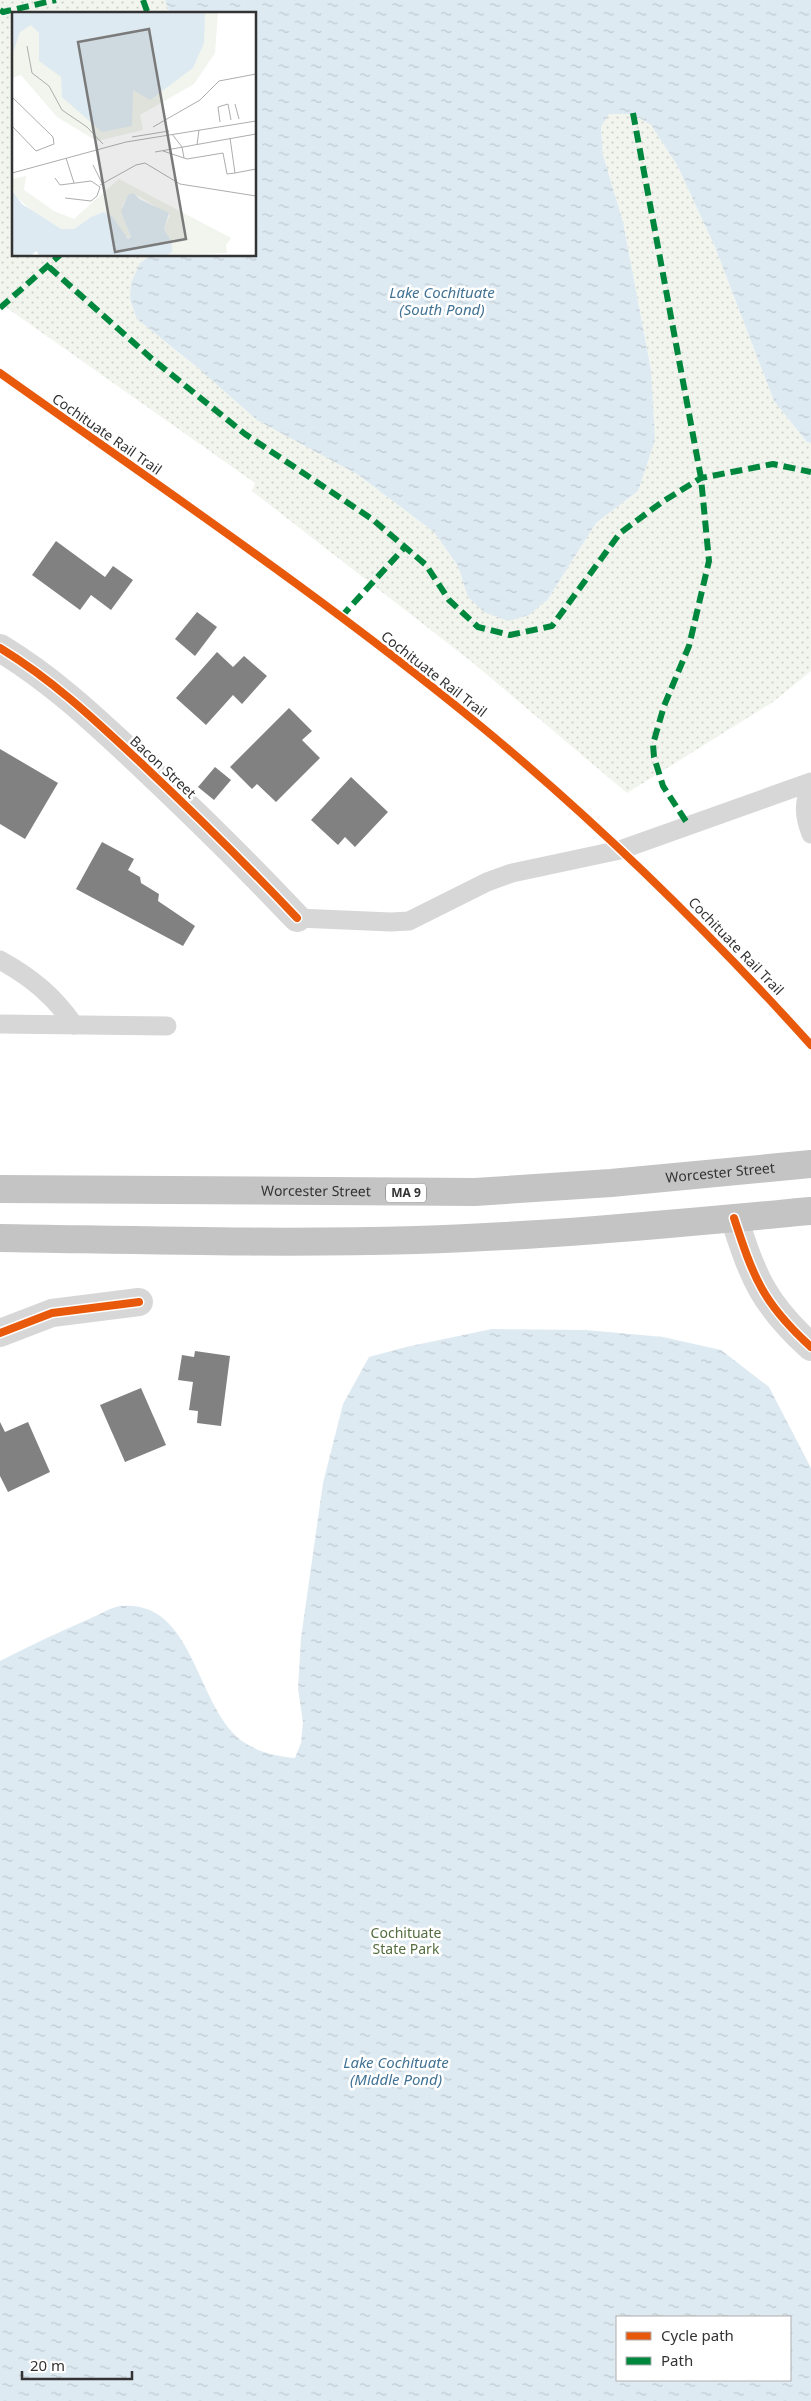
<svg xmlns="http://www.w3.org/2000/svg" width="811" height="2401" font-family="'Noto Sans',sans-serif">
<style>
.park{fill:url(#park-dots)}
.water{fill:url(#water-ripples);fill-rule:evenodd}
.building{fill:#818181}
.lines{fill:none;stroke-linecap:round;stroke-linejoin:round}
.lane{stroke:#d7d7d7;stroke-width:19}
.street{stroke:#d7d7d7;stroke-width:28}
.highway{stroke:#c4c4c4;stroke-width:28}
.quiet{stroke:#00873e;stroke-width:6;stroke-dasharray:12 6;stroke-linecap:butt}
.cycleway-casing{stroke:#fff;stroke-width:11}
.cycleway{stroke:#e8590c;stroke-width:8}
.labels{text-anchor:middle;stroke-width:5;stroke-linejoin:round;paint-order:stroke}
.shield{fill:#fff;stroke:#707070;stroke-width:1}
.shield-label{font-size:12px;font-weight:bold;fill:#333}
.street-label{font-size:14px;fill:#333;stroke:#fff}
.park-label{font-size:14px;fill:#556e41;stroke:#fff}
.water-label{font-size:15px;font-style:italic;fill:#427394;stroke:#fff}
.inset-road{fill:none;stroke:#adadad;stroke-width:1}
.view{fill:#7a7a7a;fill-opacity:0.15;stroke:#7a7a7a;stroke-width:2.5}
.inset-edge{fill:none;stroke:#333;stroke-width:2.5}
</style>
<defs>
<pattern id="park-dots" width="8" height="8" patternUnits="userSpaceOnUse" patternTransform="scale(1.25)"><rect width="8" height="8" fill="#f1f5ed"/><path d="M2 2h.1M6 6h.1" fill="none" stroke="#cfd2cc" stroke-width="1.8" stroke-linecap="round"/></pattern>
<pattern id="water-ripples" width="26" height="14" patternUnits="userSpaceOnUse" patternTransform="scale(1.25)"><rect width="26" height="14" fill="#deeaf2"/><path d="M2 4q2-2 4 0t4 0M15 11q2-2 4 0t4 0" fill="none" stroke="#bfc9d0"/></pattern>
</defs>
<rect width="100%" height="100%" fill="#fff"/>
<polygon class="park" points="0,0 165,0 170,14 14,14 14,255 151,255 140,263 137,319 198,368 357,474 434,532 458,566 468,597 548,599 596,523 638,491 651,370 623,222 603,155 601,127 609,114 633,113 651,125 677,165 715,247 774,401 807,442 811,443 811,671 773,702 627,793 472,662 252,491 255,483 0,303"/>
<g class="water">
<polygon points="165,0 811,0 811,443 807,442 774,401 715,247 677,165 651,125 633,114 609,114 601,127 603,155 623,222 651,370 655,440 638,491 596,523 548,599 529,615 508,621 484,612 468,597 458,566 434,532 357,474 257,420 198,368 137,319 130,299 131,283 140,263 151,255 255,255 255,14 170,14"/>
<path d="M492 1329 586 1330 663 1337 721 1350 769 1387 811 1468V2401H0V1661C29 1646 59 1632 89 1619 99 1615 110 1607 121 1606 196 1599 195 1710 245 1743 261 1753 277 1756 295 1758L301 1743 303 1722 298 1689 301 1638 323 1483 343 1404 369 1357 406 1347ZM617 2317H790V2380H617Z"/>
</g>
<g class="building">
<polygon points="56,541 105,577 113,566 133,580 111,610 91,595 80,610 32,575"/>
<polygon points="197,612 217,627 195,656 175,639"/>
<polygon points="217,652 233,667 244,656 267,676 242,704 233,695 206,725 176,698"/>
<polygon points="289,708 312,731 302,740 320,758 276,802 257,784 252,789 230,767"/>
<polygon points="0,749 58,783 25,839 0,824"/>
<polygon points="215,767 231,780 214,800 198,787"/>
<polygon points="351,777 388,812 355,847 345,837 338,845 311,820"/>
<polygon points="102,842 134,859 128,870 140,877 141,883 159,894 158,901 195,926 183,946 76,889"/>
<polygon points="195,1351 230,1356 221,1426 197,1423 198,1411 189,1410 193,1382 178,1380 182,1355 194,1357"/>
<polygon points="141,1388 166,1445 125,1462 100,1405"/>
<polygon points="0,1422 5,1432 28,1422 50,1472 8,1492 0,1476"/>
</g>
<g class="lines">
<g class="lane">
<path d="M811 785C803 803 804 816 811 834"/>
<polyline points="297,918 391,922 409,921 487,882 512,873 620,850 811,782"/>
<path d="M0 960C31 977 54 996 74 1025"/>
<polyline points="0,1024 167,1026"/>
</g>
<g class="street">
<path d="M0 648C53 680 96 721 141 763 194 813 246 864 297 918"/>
<path d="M734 1218C754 1279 763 1303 811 1347"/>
<polyline points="0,1333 52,1313 139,1302"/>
</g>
<g class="highway">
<path id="s1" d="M0 1189 475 1192 611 1183 811 1164"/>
<path d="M0 1238C139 1240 278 1244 416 1240 548 1236 680 1223 811 1211"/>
</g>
<g class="quiet">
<polyline points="143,0 148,14"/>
<polyline points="0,10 3,12 56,0"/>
<polyline points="633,113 701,478 709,561 689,646 664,706 653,744 654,757 663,786 689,826"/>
<polyline points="49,267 151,358 245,434 372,519 405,547 426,565 449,600 478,627 510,635 552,626 620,533 662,502 701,478 773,464 811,472"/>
<polyline points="0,308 60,255"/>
<polyline points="341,617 405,547"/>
</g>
<g class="cycleway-casing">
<g id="cycleway">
<path d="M0 373C163 489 329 601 483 728 600 825 709 932 811 1045"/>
<path d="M0 648C53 680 96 721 141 763 194 813 246 864 297 918"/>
<path d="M734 1218C754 1279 763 1303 811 1347"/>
<polyline points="0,1333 52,1313 139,1302"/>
</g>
</g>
<use href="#cycleway" class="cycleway"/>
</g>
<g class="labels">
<rect class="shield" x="386" y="1183.5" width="40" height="19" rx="4"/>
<g class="shield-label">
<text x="406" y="1197">MA 9</text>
</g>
<g class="street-label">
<text transform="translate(107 434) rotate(35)" y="5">Cochituate Rail Trail</text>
<text transform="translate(434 674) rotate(38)" y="5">Cochituate Rail Trail</text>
<text transform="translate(163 767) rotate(43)" y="5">Bacon Street</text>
<text transform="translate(736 946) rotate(46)" y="5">Cochituate Rail Trail</text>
<text dy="5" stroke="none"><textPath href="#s1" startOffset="721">Worcester Street</textPath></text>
<text dy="5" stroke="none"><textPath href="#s1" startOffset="316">Worcester Street</textPath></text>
</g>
<g class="park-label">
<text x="406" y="1938">Cochituate<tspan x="406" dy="16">State Park</tspan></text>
</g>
<g class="water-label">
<text x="442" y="298">Lake Cochituate<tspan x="442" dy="17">(South Pond)</tspan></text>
<text x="396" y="2068">Lake Cochituate<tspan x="396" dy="17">(Middle Pond)</tspan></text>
</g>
</g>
<g transform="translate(12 12)">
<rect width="244" height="244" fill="#fff"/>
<path d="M0 0H206L203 41 182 72 128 103 131 118 85 129 45 105 9 63 0 66ZM14 164 12 178 42 199 62 207 107 167 219 226 214 233 215 241 155 243 158 228 152 217 158 203 123 182 116 183 110 194 119 227 112 223 100 204 91 200 79 205 62 217H49L33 210 2 183 0 167Z" fill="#f1f5ed"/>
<path d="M0 0H193L192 31 181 56 138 88 121 78 120 114 90 120 50 85 49 65 27 49V21L19 13 8 20 0 44ZM0 179 10 192 49 217H62L79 205 91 200 100 204 116 227 119 225 109 199 116 183 122 181 127 187 157 201 152 217 160 231V240L155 243H27L24 239 20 243H0Z" fill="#deeaf2"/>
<path class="inset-road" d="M15 34 20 61 37 74 50 98 75 115 91 132M0 85 41 125 42 132 24 139 0 114M223 92 227 107M208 110 206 95 216 92 219 108M141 115 188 88 207 69 244 62M160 122 170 135 172 146M120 125 157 119M218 126 223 161 244 157M185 133 187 118M151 139 175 147 211 141 215 162 223 161M143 140 244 122M54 146 62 171M81 153 90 171M0 161 114 130 244 109M43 166 48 173 79 169 88 175 85 184 79 189 53 186M88 173 124 153 133 151 168 172 244 184"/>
<path class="view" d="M137 17 174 227 103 240 66 30Z"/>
<rect width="244" height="244" class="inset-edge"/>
</g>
<rect x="616" y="2316" width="175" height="65" fill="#ffffff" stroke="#adadad"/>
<rect x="626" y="2332" width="25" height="8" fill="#e8590c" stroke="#adadad"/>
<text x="661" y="2341" font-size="15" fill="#333333">Cycle path</text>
<rect x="626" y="2357" width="25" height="8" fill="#00873e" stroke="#adadad"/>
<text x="661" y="2366" font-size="15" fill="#333333">Path</text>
<path d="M22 2371v8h110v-8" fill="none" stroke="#333333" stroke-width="2.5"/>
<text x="30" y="2371" font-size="15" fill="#333333" stroke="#ffffff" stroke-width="4" paint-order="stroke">20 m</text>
</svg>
